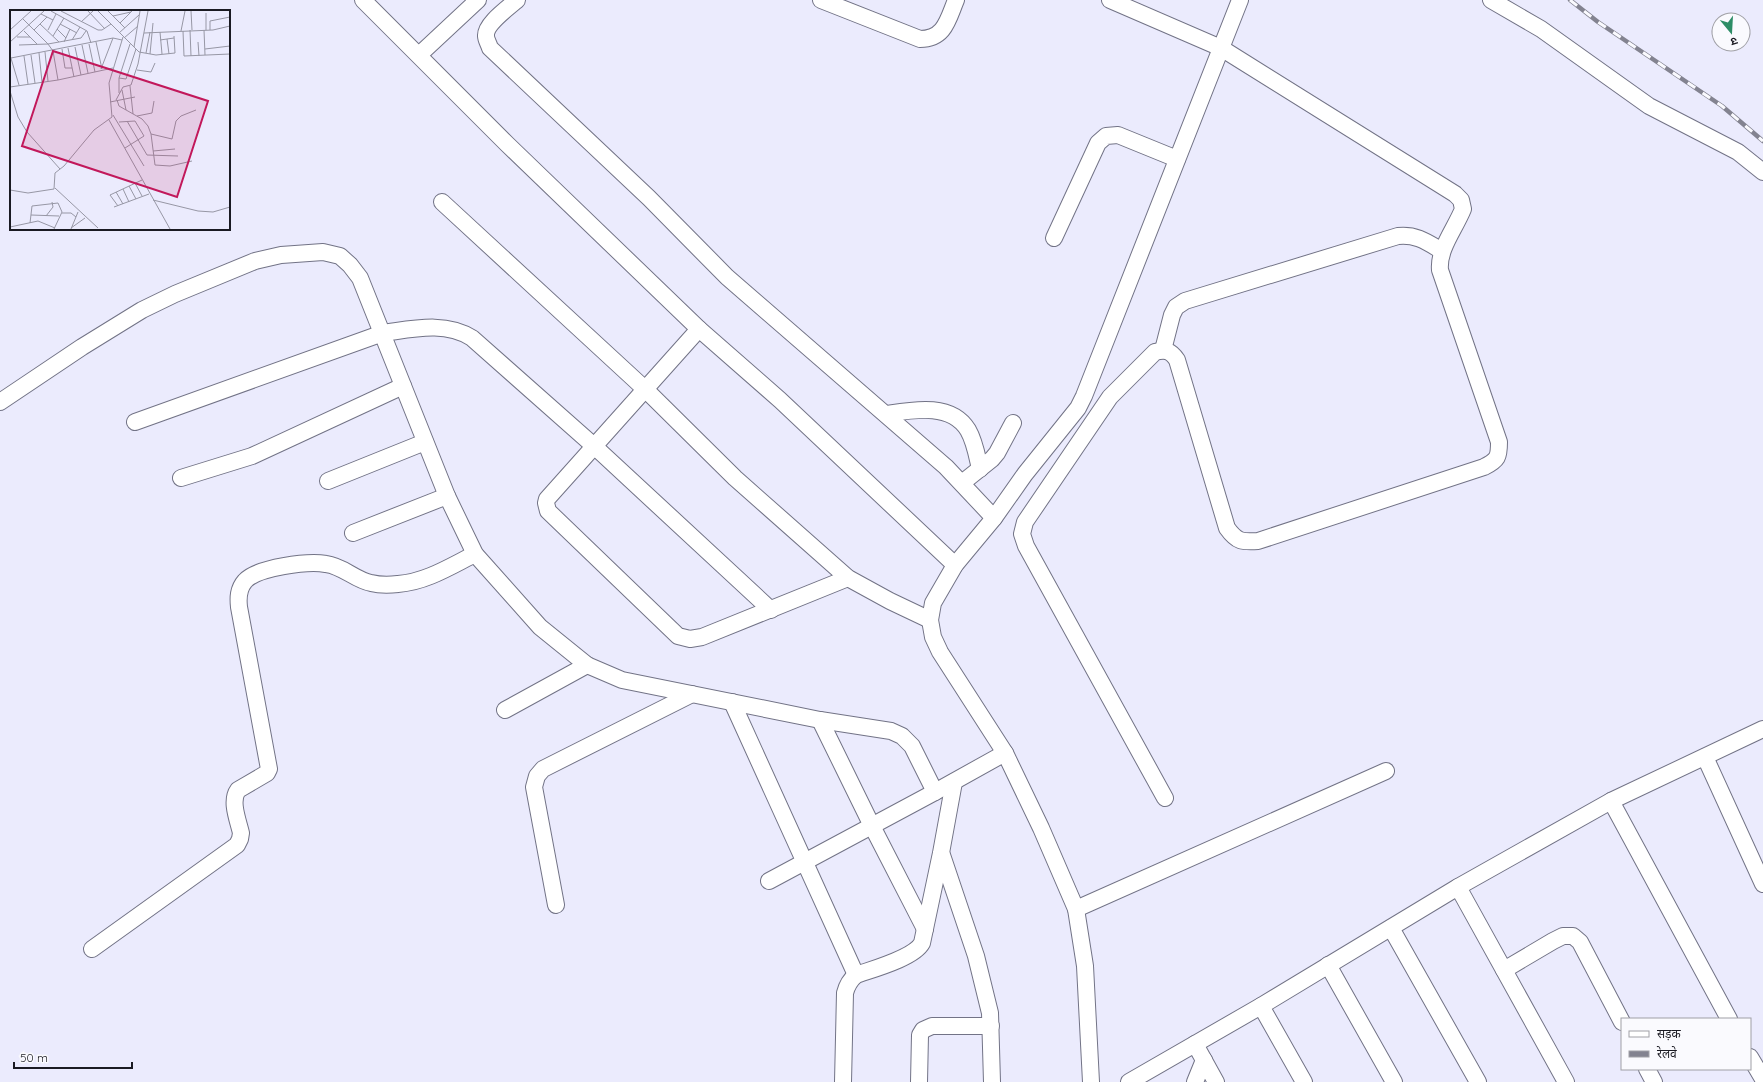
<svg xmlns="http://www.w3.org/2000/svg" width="1763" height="1082" font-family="Quicksand,'Noto Sans Devanagari',sans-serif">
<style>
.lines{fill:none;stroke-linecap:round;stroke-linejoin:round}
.minor-casing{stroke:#727386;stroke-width:18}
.minor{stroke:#fff;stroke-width:16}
.rail-casing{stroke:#838390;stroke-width:4.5}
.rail{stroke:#fafafe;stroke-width:3;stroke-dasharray:9;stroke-linecap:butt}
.inset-road{fill:none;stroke:#9797a5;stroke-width:1}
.view{fill:#c2185b;fill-opacity:0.15;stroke:#c2185b;stroke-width:2}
.inset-edge{fill:none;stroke:#1a1a22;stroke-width:2}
</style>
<rect width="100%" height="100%" fill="#ebebfd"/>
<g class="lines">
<g class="minor-casing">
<g id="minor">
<polyline points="363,0 507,144 699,329 780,400 955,565"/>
<path d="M517 0C508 8 485 24 486 36 486 40 489 44 490 48L649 198 727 277 946 467 994 518"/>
<path d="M821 0 920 39C945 39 948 19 956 0"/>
<path d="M1110 0 1221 48 1455 194 1461 200 1463 209C1455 229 1438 249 1440 270L1499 442C1499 457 1498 460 1484 467L1258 541C1242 542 1237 542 1227 528L1177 360C1171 351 1166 349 1155 352L1110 397 1025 522 1022 534 1026 546 1165 798"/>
<polyline points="1491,0 1541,29 1649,106 1738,152 1763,172"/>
<polyline points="419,55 478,0"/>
<polyline points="442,202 646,390 735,478 848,578 890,601 930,620"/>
<polyline points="1054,238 1098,143 1106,136 1118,135 1177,159"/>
<polyline points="699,329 547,499 546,503 548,511 678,636 690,639 702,637 848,578"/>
<path d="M1163 350 1172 315 1176 307 1185 301 1398 236C1416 234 1427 242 1442 251"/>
<polyline points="0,402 82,347 142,310 175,294 255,261 281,255 323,252 340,256 350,265 360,278 447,496 475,554 540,627 587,665 622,680 820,720 891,731 902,736 912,746 935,792"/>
<path d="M886 414C912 410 951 402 968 430 975 442 977 456 980 469"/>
<path d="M135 422 383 333C413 329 445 321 472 338L594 446 771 610"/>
<polyline points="181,478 252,456 403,386"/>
<polyline points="328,481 425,442"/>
<polyline points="962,483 992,459 997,453 1013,423"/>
<polyline points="353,533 447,496"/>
<polyline points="732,702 856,975"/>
<polyline points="505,710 587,665"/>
<polyline points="820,720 872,826 925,929"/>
<polyline points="1705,757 1763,884"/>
<polyline points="1611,801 1729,1019"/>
<polyline points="942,855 976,956 990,1013 992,1082"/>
<polyline points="769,881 935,792 1005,753"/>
<polyline points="1458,887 1566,1082"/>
<polyline points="556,905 534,787 537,776 543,769 692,694"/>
<polyline points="1076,909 1386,771"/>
<polyline points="1391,928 1478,1082"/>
<path d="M92 949 237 845 240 839 241 833C238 820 230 801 238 790L267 773 269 769 239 607C238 598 238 589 245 581 258 567 308 561 326 564 343 566 355 580 371 583 379 585 390 585 398 584 426 582 451 566 475 554"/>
<polyline points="1328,965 1394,1082"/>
<polyline points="1504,970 1553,941 1563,936 1573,936 1580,942 1622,1022"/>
<polyline points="1261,1006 1304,1082"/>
<polyline points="1195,1044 1216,1082"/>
<polyline points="1750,1057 1763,1079"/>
<polyline points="1647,1069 1654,1082"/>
<path d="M843 1082 845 993C847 985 850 980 856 975 873 969 914 958 922 943L941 853 954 782"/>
<polyline points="919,1082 920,1035 923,1030 932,1026 991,1026"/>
<polyline points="1091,1082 1085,966 1076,909 1041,828 1005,753 940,652 933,637 930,620 933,603 955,565 994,518 1025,474 1078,408 1084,396 1240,0"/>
<polyline points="1129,1082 1261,1006 1458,887 1611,801 1763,729"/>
<polyline points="1195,1082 1204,1060"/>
</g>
</g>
<use href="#minor" class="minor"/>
<g class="rail-casing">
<polyline id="rail" points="1570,0 1598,22 1722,106 1763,141"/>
</g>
<use href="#rail" class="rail"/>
</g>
<g transform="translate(10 10)">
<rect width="220" height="220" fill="#ebebfd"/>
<path class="inset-road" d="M41 1 77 21 81 33M51 1 88 20H92L101 14M78 1 95 19M88 1 129 42 146 45 165 43 164 26M98 1 115 18M181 1 182 20M196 3V20M31 4 43 10M103 6 121 2M13 9 38 34 71 28 76 21M71 12 83 1M110 13 122 1M30 14 49 32M50 14 67 23M47 19 56 28M0 20 21 1M24 20 37 7M38 20 46 4M180 20 181 46M194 20 195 45M200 20V11L220 7M14 21 27 34M171 21 175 1M173 21 174 46 220 44M150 22 152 44M109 23 129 5M134 23 203 20 220 16M43 26 54 8M7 27H20M114 28 128 16M157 29 159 44M62 30 70 17M150 30 164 28M0 32 34 1M54 32 60 19M86 32 92 59M188 32 189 46M79 34 85 62M9 35 38 34 43 41 48 70M72 35 78 63M65 37 71 65M124 37 130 1M58 38 64 67M52 39 55 58H62M195 39 220 36M35 42 38 71M29 43 32 72M136 43 140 22M140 44 143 13M0 45 9 75M21 45 25 73M14 46 18 74M1 48 103 28 112 30M91 59 103 28M127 60 141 62 145 53M109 68 116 69 126 39M120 76 123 104M0 77 48 70 103 58M112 80 116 100M0 81 8 107 17 122 50 159M109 83V68L120 34M106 90 113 77 121 75 128 54 138 1M107 90 109 96 132 109 138 116 141 124 145 155 160 156 182 151M100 92 125 87M103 105 134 156M127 106 142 103 144 91M99 110 160 219M117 111 137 145 168 146M109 112 125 111 134 126 115 138M141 124 162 129 166 111 171 106 186 100M143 141 165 139M125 173 132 186M119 176 126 189M45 178 88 218M113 179 119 192M0 180 18 183 44 179 45 163 54 156 84 120 102 107 99 73 113 27M106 182 113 194M143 190 188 201 203 202 220 197M108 196 100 185 132 170M104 197 139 184M52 203H61L66 207M21 205 49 206M36 206 43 197 42 192M20 213 22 196 48 193 52 202 44 219M0 217 28 211 45 218M61 218 75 208M61 219 68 202"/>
<path class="view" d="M43 41 198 91 167 187 12 136Z"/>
<rect width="220" height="220" class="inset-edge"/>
</g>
<rect x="1621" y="1018" width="130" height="52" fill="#fafafe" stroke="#a0a0a6"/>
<rect x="1629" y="1031" width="20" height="6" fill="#ffffff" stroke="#a0a0a6"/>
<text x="1657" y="1038" font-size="12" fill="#1a1a22">सड़क</text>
<rect x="1629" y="1051" width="20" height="6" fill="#838390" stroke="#a0a0a6"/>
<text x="1657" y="1058" font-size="12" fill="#1a1a22">रेलवे</text>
<g transform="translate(1731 32) rotate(162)"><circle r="19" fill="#fafafe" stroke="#a0a0a6"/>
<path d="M0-3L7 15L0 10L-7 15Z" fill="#2d8d66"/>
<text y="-6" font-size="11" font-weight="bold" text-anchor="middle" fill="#1a1a22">उ</text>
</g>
<path d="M14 1062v6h118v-6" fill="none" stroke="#1a1a22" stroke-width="2"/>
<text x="20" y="1062" font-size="12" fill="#1a1a22" stroke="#fafafe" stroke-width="3" paint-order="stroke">50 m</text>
</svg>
